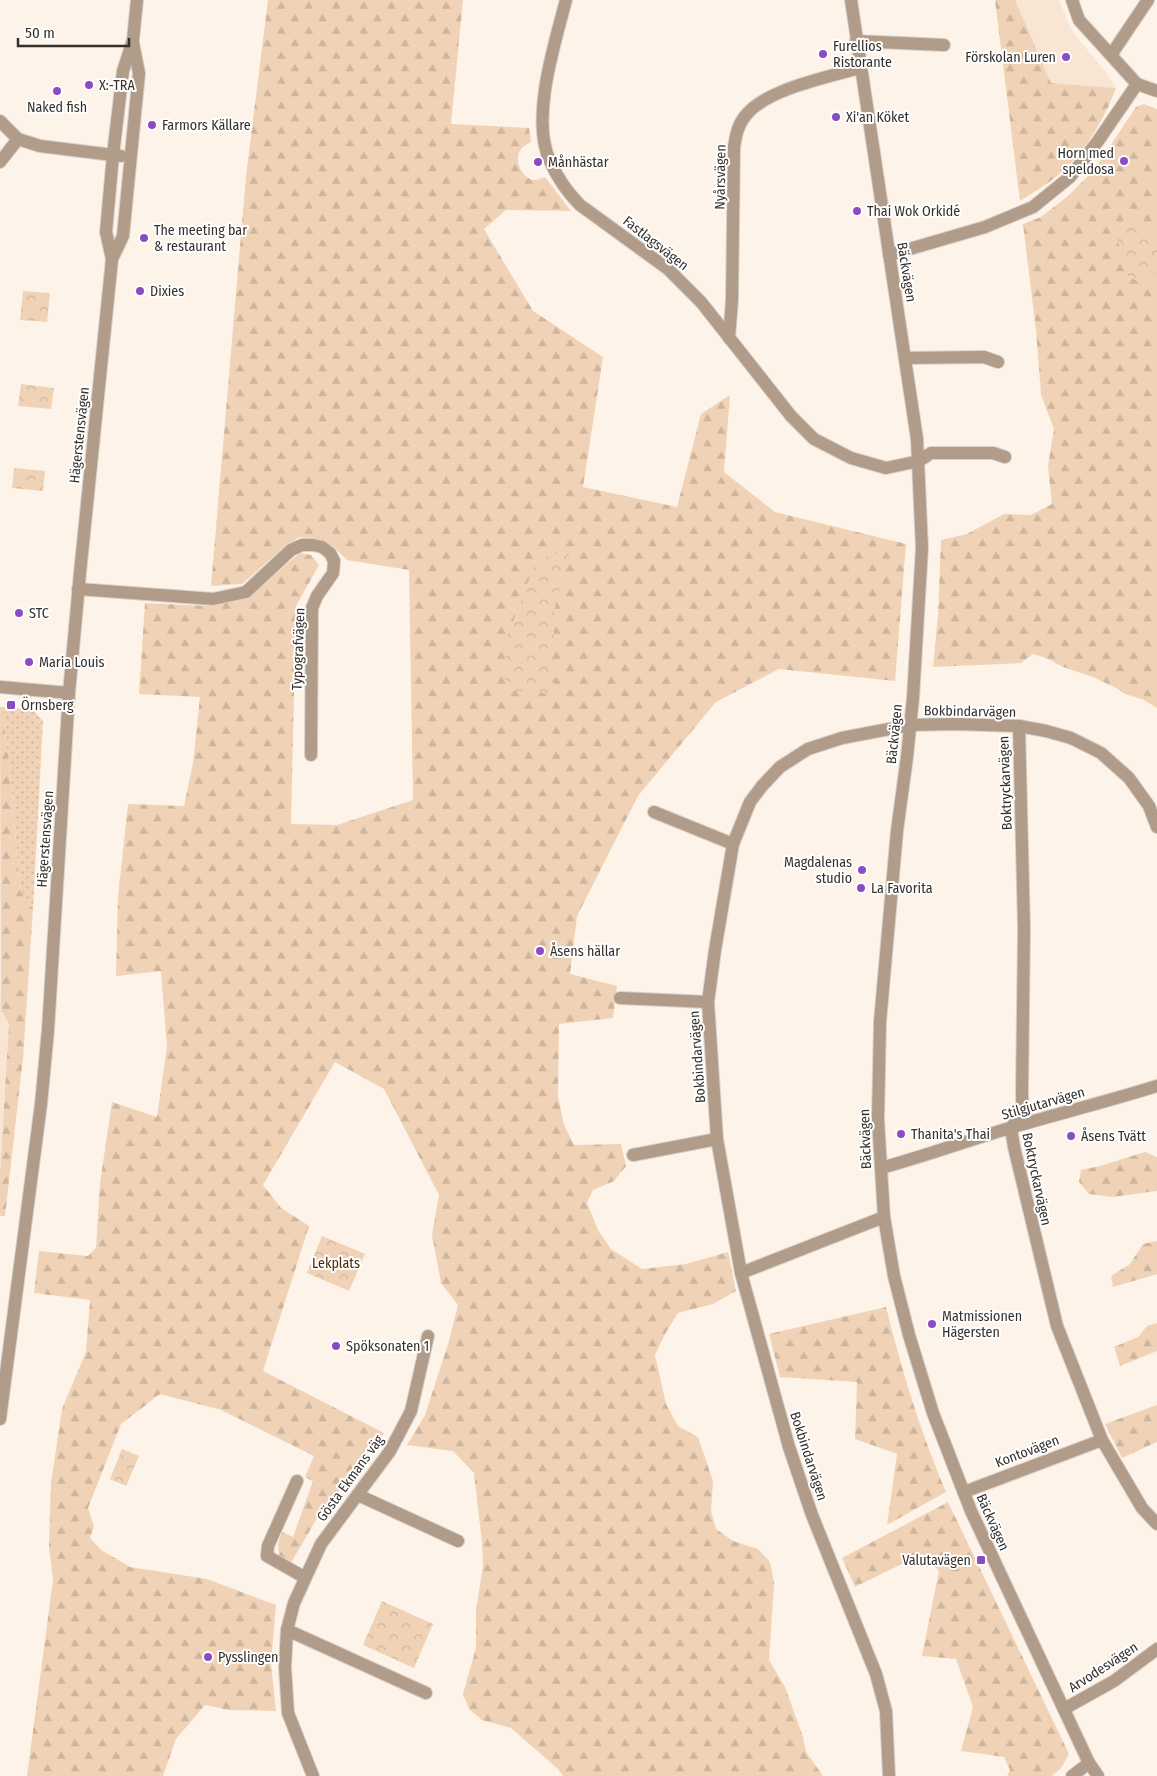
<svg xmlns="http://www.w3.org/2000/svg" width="1157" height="1776" font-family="'Fira Sans Condensed',sans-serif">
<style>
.built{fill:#f8e5d3}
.grass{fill:url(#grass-dots)}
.forest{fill:url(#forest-firs)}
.park{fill:url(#park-crowns)}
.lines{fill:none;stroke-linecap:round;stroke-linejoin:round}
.minor-casing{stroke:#d9d0c7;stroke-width:14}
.minor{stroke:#b09c89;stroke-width:12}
.poi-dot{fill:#8b4cc2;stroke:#fff;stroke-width:2}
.labels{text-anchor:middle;stroke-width:4;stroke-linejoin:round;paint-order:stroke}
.poi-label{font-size:14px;fill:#35302b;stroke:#fff;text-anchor:start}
.street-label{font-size:14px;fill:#35302b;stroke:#fff}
.park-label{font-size:14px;fill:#482b06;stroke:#fff}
</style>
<defs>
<pattern id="grass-dots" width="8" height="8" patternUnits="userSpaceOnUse" patternTransform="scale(1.25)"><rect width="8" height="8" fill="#f0d3b6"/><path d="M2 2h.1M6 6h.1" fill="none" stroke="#ceb59d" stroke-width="1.8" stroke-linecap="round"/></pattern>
<pattern id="forest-firs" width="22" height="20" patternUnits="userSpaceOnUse" patternTransform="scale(1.25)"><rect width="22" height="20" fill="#f0d3b6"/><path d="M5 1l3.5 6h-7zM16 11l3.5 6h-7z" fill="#ceb59d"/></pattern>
<pattern id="park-crowns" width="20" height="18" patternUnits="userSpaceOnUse" patternTransform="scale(1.25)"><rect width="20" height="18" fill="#f0d3b6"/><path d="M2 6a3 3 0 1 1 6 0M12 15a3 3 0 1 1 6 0" fill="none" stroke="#ceb59d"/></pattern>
</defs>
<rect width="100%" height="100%" fill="#fdf3e9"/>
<g class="built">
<polygon points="1014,0 1059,0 1070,27 1080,41 1106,72 1116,88 1051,83"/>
<polygon points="0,963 1,1010 9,1024 0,1173"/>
</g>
<polygon class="grass" points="2,707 33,710 43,721 33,908 20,891 10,771"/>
<g class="forest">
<path d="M268 0H463L451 124 529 128 531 142C528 144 523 146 521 149 513 160 522 181 537 180 540 179 542 178 545 177L571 211 506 210 484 229 533 311 603 357 583 487 677 507 701 414 730 395 724 472 775 512 906 544 895 681 779 669 716 702 638 796 577 916 570 974 617 986 613 1018 559 1024 558 1096 564 1125 574 1145 621 1144 626 1166 614 1181 593 1190 587 1203 598 1230 611 1249 642 1269 686 1264 728 1252 736 1291 713 1304 678 1313 665 1334 655 1355 666 1404 678 1426 698 1437 713 1481 711 1511 716 1529 733 1541 758 1549 770 1562 774 1583 769 1660 785 1687 803 1737 806 1752 823 1776H563L558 1769 511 1728 482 1720 469 1709 463 1694 476 1648V1610L483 1566 482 1543 474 1473 453 1451 407 1445 425 1415 449 1341 458 1305 441 1283 432 1235 439 1195 384 1089 335 1062 263 1185 281 1208 309 1226 263 1371 384 1433 357 1469 316 1520 291 1563 279 1556 278 1544 282 1532 293 1537 313 1481 305 1477 314 1456 221 1410 160 1394 121 1424 88 1508 94 1527 90 1538 101 1550 130 1567 207 1579 276 1605 271 1664 276 1711 229 1710 205 1705 176 1739 163 1776H27L53 1580 49 1547 51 1483 62 1409 86 1352 90 1300 34 1293 39 1251 88 1256 96 1248 100 1183 112 1102 157 1117 167 1047 161 971 116 976 118 897 128 804 184 806 193 763 200 697 139 694 145 603 209 606 247 597 300 553 311 555 319 565 296 606 291 824 337 825 413 800 409 570 347 560 333 546 317 539 299 537 282 549 242 584 211 586 246 176Z"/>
<path d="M995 0H1015L1051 83 1116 88C1105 118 1086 150 1062 172 1049 183 1034 192 1020 201Z"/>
<polygon points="1144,104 1157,109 1157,708 1144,700 1125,694 1118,689 1093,677 1063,667 1046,658 1033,654 1021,663 933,667 938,615 941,540 967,534 1004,514 1031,515 1052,504 1048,466 1054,429 1041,395 1036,330 1023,224 1041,217 1068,196 1094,170 1136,107"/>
<polygon points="0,707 2,707 10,771 20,891 33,908 23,1058 5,1216 0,1216 0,1173 9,1024 1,1010"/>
<polygon points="1145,1152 1157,1157 1157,1191 1112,1197 1089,1194 1079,1182 1081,1170 1100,1166"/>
<polygon points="1157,1241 1157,1274 1113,1287 1111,1276 1130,1264 1143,1244"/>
<path d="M886 1307C902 1371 920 1431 946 1492L887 1525 897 1454 855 1439 857 1382 780 1377 769 1334Z"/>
<polygon points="1157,1323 1157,1351 1120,1366 1114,1347 1138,1337 1147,1326"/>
<polygon points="1157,1405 1157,1442 1122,1458 1105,1424"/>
<polygon points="948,1502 1069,1754 1061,1768 1052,1776 1007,1776 1010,1770 1004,1757 961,1751 973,1707 956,1659 922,1656 939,1571 922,1554 855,1587 842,1558"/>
</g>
<g class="park">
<polygon points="1133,211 1157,250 1157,273 1139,282 1128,276 1117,238 1118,225"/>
<polygon points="23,291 50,293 47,322 20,320"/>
<polygon points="21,384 54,388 51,409 18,406"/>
<polygon points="14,468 45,471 43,491 12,488"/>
<polygon points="571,547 554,611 554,694 505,690 507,637 536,561"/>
<polygon points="322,1236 365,1254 349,1291 307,1273"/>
<polygon points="122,1449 139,1456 126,1486 110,1479"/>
<polygon points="382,1601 433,1624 414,1668 363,1645"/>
</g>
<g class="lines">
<g class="minor-casing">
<g id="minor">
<path d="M566 0C555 43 530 119 550 161 557 177 568 193 580 205L668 269 701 302 791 416 814 439 851 458 886 468 919 461 931 453H993L1005 457"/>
<polyline points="851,0 917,439 922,548 913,698 907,757 897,831 880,1022 878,1119 884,1217 894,1276 909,1335 933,1413 971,1511 1089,1763 1098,1776"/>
<polyline points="1072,0 1079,20 1137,84 1157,91"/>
<polyline points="856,41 944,45"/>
<polyline points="1111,55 1148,0"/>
<polyline points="0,121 18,139 40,146 121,156"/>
<polyline points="0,162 18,139"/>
<polyline points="889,255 985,227 1033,207 1070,177 1098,141 1137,84"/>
<polyline points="112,259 123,236 139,73 133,43"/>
<path d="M729 338 732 300 734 147C736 135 738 124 746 115 767 89 828 77 860 68"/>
<polyline points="905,358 984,357 998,362"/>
<polyline points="78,589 213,599 246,592 291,550 302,545 313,545 322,547 330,553 334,561 333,573 317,596 312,608 311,755"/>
<polyline points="0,687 69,693"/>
<path d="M1019 726 1024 928 1022 1092C1023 1110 1021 1113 1011 1128L1014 1147 1057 1326 1102 1440 1142 1508 1157 1524"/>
<polyline points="654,812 733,844"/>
<polyline points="620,998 708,1002"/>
<polyline points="633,1155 717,1139"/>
<path d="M881 1168C925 1156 969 1140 1013 1127 1061 1113 1109 1101 1157 1086"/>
<polyline points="741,1273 884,1217"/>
<polyline points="0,1419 41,1104 48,1030 69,693 80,573 112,259 106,232 113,155 123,71 133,40 137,0"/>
<polyline points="297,1481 268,1546 267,1556 304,1577"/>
<polyline points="964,1492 1102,1440"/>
<polyline points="358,1495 458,1541"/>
<polyline points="287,1630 426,1693"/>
<polyline points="1064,1709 1114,1681 1157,1649"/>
<polyline points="313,1776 288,1713 285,1667 287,1630 294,1603 321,1544 390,1451 411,1411 428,1336"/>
<polyline points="889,1776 886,1711 876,1674 812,1515 789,1447 741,1273 717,1139 708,1002 715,950 733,844 750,802 762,786 780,767 808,749 842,738 910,725 955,724 1019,726 1046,731 1071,738 1101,753 1129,778 1149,806 1157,827"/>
<polyline points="1072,1776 1089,1763"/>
</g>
</g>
<use href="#minor" class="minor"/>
</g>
<g class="poi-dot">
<circle cx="823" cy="54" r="5"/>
<circle cx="1066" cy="57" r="5"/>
<circle cx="89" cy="85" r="5"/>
<circle cx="57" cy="91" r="5"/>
<circle cx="836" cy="117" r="5"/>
<circle cx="152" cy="125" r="5"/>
<circle cx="1124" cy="161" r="5"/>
<circle cx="538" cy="162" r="5"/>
<circle cx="857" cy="211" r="5"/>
<circle cx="144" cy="238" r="5"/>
<circle cx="140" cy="291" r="5"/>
<circle cx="19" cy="613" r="5"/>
<circle cx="29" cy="662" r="5"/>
<rect x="6" y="700" width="10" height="10" rx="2.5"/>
<circle cx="862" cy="870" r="5"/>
<circle cx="861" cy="888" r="5"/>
<circle cx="540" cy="951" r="5"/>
<circle cx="901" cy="1134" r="5"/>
<circle cx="1071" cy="1136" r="5"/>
<circle cx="932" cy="1324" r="5"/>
<circle cx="336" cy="1346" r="5"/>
<rect x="976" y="1555" width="10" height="10" rx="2.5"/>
<circle cx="208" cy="1657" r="5"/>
</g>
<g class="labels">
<g class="poi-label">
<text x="833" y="51">Furellios<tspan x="833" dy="16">Ristorante</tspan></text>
<text x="1056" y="62" text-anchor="end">Förskolan Luren</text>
<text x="99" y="90">X:-TRA</text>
<text x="57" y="112" text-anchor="middle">Naked fish</text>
<text x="846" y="122">Xi'an Köket</text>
<text x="162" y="130">Farmors Källare</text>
<text x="1114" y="158" text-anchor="end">Horn med<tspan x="1114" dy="16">speldosa</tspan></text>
<text x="548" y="167">Månhästar</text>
<text x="867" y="216">Thai Wok Orkidé</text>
<text x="154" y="235">The meeting bar<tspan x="154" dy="16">&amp; restaurant</tspan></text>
<text x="150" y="296">Dixies</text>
<text x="29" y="618">STC</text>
<text x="39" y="667">Maria Louis</text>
<text x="21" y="710">Örnsberg</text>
<text x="852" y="867" text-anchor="end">Magdalenas<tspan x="852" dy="16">studio</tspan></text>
<text x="871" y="893">La Favorita</text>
<text x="550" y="956">Åsens hällar</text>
<text x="911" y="1139">Thanita's Thai</text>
<text x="1081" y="1141">Åsens Tvätt</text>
<text x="942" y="1321">Matmissionen<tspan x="942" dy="16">Hägersten</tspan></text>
<text x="346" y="1351">Spöksonaten 1</text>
<text x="971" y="1565" text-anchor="end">Valutavägen</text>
<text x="218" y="1662">Pysslingen</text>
</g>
<g class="street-label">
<text transform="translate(720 177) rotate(-89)" y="5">Nyårsvägen</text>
<text transform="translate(656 243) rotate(38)" y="5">Fastlagsvägen</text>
<text transform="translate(907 272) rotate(81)" y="5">Bäckvägen</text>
<text transform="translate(79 435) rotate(-84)" y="5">Hägerstensvägen</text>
<text transform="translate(298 649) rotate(-88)" y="5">Typografvägen</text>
<text transform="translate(970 711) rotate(1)" y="5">Bokbindarvägen</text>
<text transform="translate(894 734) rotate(-84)" y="5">Bäckvägen</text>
<text transform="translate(1005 783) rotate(-92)" y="5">Boktryckarvägen</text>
<text transform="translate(45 839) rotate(-86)" y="5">Hägerstensvägen</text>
<text transform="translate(697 1057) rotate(-94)" y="5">Bokbindarvägen</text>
<text transform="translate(1043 1103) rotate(-16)" y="5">Stilgjutarvägen</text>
<text transform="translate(865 1139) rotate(-92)" y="5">Bäckvägen</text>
<text transform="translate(1037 1179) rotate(78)" y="5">Boktryckarvägen</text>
<text transform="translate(1027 1451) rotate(-21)" y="5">Kontovägen</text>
<text transform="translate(809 1456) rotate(72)" y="5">Bokbindarvägen</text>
<text transform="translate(350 1478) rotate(-54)" y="5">Gösta Ekmans väg</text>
<text transform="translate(993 1522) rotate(66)" y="5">Bäckvägen</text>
<text transform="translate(1103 1667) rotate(-33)" y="5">Arvodesvägen</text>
</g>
<g class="park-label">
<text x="336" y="1268">Lekplats</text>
</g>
</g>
<path d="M18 38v8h111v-8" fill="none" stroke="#35302b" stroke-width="2.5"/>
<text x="25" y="38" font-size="15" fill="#35302b" stroke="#ffffff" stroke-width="4" paint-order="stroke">50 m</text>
</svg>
